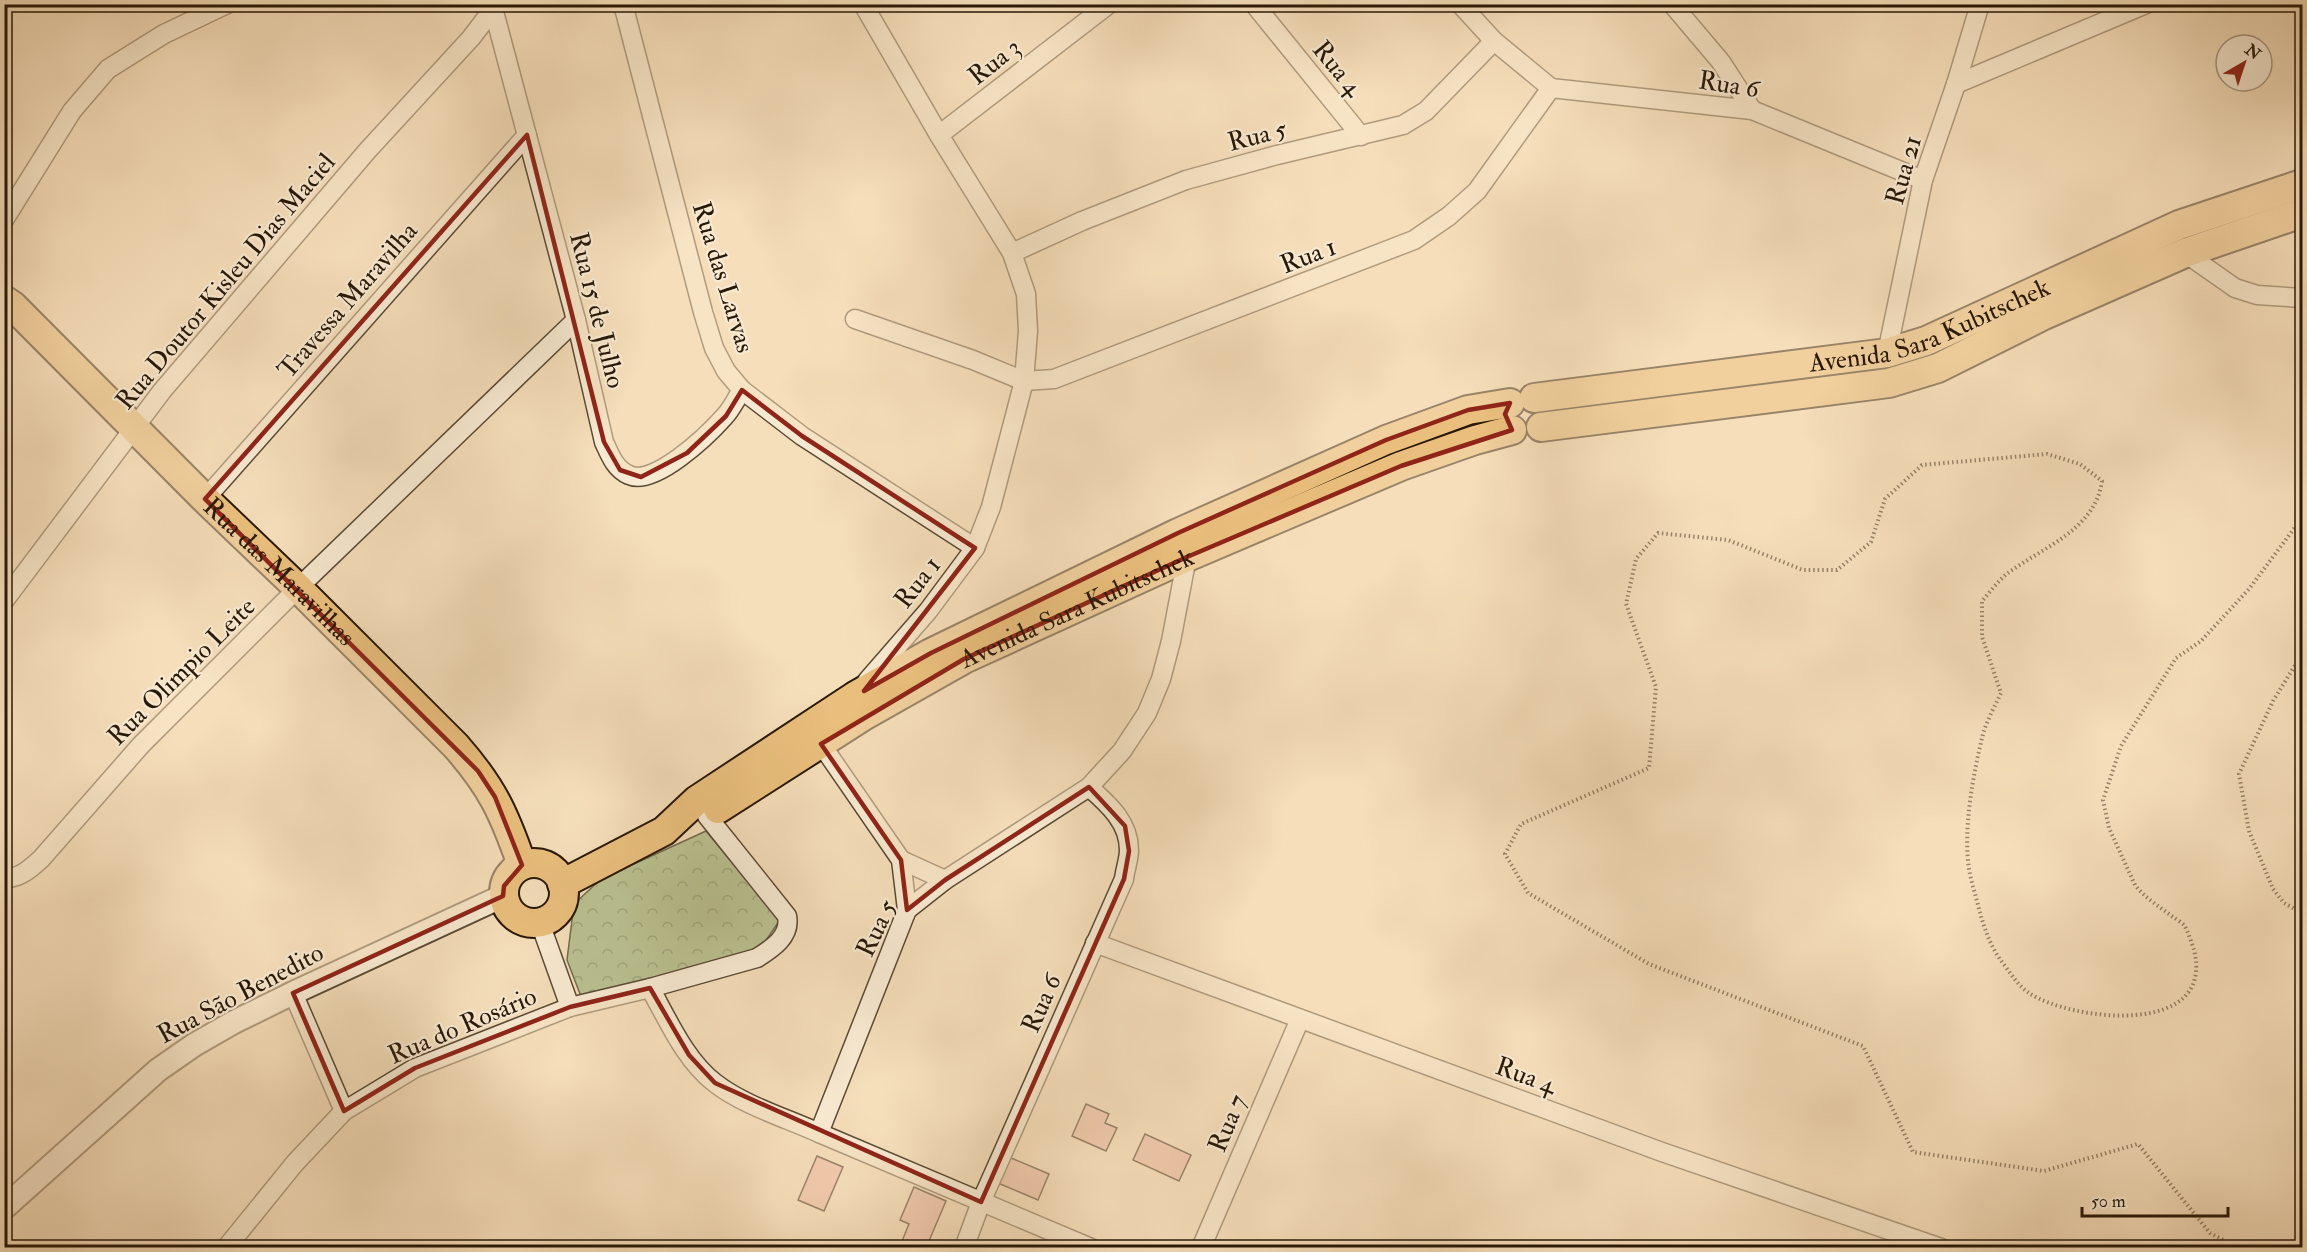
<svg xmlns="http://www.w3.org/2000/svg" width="2307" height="1252" font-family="'IM FELL Double Pica',serif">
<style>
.forest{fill:url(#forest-crowns);stroke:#716c4c;stroke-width:1.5}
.building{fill:#edb39f;stroke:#281808;stroke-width:1.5}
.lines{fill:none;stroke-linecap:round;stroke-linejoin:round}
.minor-casing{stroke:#5b4a34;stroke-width:21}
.tertiary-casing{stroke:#5b4a34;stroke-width:26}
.primary-casing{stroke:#281808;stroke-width:32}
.path{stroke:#281808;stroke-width:4;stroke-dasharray:1.5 3;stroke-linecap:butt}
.minor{stroke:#f8ead2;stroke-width:18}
.tertiary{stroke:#f8ead2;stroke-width:22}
.primary{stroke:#eabf7d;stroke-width:28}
.marked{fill:none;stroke:#8f2418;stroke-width:4.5;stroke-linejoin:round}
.labels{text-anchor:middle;stroke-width:4.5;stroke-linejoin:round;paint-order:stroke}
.street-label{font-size:26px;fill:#281808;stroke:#f8ead2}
</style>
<defs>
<pattern id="forest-crowns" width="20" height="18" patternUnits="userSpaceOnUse" patternTransform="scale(1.5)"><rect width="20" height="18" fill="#bac191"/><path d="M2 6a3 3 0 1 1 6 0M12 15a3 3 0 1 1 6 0" fill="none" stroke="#a0a57c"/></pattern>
</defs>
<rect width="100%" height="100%" fill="#f5deba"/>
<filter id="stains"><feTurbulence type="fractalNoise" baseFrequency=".00333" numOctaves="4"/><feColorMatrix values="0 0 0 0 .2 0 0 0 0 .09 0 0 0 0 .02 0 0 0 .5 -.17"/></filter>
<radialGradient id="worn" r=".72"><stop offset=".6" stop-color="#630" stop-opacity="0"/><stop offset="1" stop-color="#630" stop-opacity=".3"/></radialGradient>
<polygon class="forest" points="706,831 780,920 760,949 582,999 567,960 574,904 601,879"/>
<g class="building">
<polygon points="1086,1104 1109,1114 1105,1123 1117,1128 1106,1151 1072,1136"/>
<polygon points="1145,1134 1191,1155 1179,1181 1133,1160"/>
<polygon points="817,1156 843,1167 824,1211 798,1200"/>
<polygon points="1009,1157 1049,1174 1038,1200 998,1183"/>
<polygon points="914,1187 946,1201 926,1248 917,1248 902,1241 909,1224 900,1220"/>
</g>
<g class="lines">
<g class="minor-casing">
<g id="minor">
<path d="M492 4 576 320 604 442C610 455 615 469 629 475 654 487 708 435 724 417 731 410 736 399 742 390"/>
<polyline points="623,4 703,312 714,348 726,371 742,390 802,436 975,548"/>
<polyline points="863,4 939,135 1012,253 1026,294 1028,331 1024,381 991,507 975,548 928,611 867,681"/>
<polyline points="1254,4 1361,136"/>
<polyline points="1460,4 1494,41 1551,88"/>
<polyline points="1672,4 1721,62 1752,110"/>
<polyline points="1956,84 2146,4"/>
<polyline points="1551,88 1752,110 1923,180"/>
<polyline points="939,135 1109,4"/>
<polyline points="4,220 72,111 108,69 164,34 227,4"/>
<polyline points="1012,253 1082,221 1186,180 1277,155 1403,125 1426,111 1494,41"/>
<polyline points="2185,253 2235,288 2257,295 2302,298"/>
<polyline points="855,319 973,360 1024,381 1054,379 1414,240 1449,216 1477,191 1551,88"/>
<polyline points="1887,353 1923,180 1956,84 1980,4"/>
<polyline points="205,499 527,135"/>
<polyline points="4,601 162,391 368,150 471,38 497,4"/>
<polyline points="821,744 901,860 907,910"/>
<polyline points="901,860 945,880"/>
<path d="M4 878C19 879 30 869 41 859L141 745 298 588 576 320"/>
<polyline points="540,923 570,1007"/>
<polyline points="1095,943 1662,1152 1941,1248"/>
<path d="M650 988 757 958C773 948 791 936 787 916L707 816"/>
<polyline points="293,993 344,1111"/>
<path d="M226 1248 295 1163 344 1111 415 1068 570 1007 650 988C668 1020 685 1060 715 1083 743 1105 786 1118 819 1133"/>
<path d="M964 1248 981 1202 1124 879C1125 870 1129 859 1129 850 1129 822 1108 804 1089 787"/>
<polyline points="1091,1248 819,1133 907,910 945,880 1089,787 1122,751 1147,713 1161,679 1171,641 1187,557"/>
<polyline points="1201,1248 1300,1019"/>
</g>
</g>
<g class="tertiary-casing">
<polyline id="tertiary" points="4,1208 158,1070 194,1045 234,1022 293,993 503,896"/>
</g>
<g class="primary-casing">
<g id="primary">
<path id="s1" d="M4 300 13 306 205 499 298 588 456 746C492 787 504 813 522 865"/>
<path id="s2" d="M1534 398 1887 353 1926 341 2179 225 2302 184"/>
<polyline points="1541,427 1889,383 1938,368 2044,315 2185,253 2302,213"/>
<path id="s3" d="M718 809 865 715 964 659 1187 557 1401 466 1475 440 1512 430"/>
<circle cx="534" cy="893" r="30"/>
<polyline points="562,884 664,831 697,800 855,696 931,653 1178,533 1386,440 1468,410 1510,403"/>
</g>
</g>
<g class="path">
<polyline points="2302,654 2273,701 2239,774 2249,831 2273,889 2284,903 2302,913"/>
<path d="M2239 1248 2210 1233 2138 1144 2044 1171 1913 1152 1863 1046 1649 964 1528 893 1505 854 1521 824 1649 768 1656 687 1626 604 1636 559 1658 533 1728 540 1803 570H1837L1871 542 1885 499 1922 465 2047 454 2080 464 2102 481C2095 530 2043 547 2008 573 1998 581 1990 592 1982 601V637L2001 693C1995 706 1987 720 1983 734 1973 774 1963 829 1969 869 1971 881 1975 893 1978 905 1984 928 1990 947 2005 966 2012 976 2019 986 2029 993 2071 1021 2216 1038 2194 950 2192 944 2188 931 2184 925 2181 922 2176 919 2173 917 2160 907 2145 898 2135 885L2109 828 2103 800 2121 746 2176 658 2201 641 2249 589 2302 518"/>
</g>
<use href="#minor" class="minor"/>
<use href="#tertiary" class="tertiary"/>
<use href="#primary" class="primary"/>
</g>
<path d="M0 0H2307V1252H0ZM527 135 604 442 620 470 641 477 687 453 726 416 742 390 802 436 975 548 864 691 931 653 1178 533 1386 440 1468 410 1510 403 1505 414 1512 430 1401 466 1187 557 964 659 821 744 901 860 907 910 945 880 1089 787 1125 826 1129 851 1124 879 981 1202 715 1083 689 1055 650 988 570 1007 415 1068 344 1111 293 993 503 896 504 886 522 865 495 797 478 771 205 499Z" fill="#f5deba" fill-opacity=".55" fill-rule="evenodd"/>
<path class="marked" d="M527 135 604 442 620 470 641 477 687 453 726 416 742 390 802 436 975 548 864 691 931 653 1178 533 1386 440 1468 410 1510 403 1505 414 1512 430 1401 466 1187 557 964 659 821 744 901 860 907 910 945 880 1089 787 1125 826 1129 851 1124 879 981 1202 715 1083 689 1055 650 988 570 1007 415 1068 344 1111 293 993 503 896 504 886 522 865 495 797 478 771 205 499Z"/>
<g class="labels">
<g class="street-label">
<text transform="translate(994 61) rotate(-38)" y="9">Rua 3</text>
<text transform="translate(1338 68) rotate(51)" y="9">Rua 4</text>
<text transform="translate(1729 84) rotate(9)" y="9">Rua 6</text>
<text transform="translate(1257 135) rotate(-14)" y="9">Rua 5</text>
<text transform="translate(1903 170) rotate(-74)" y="9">Rua 21</text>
<text transform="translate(1308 255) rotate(-21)" y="9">Rua 1</text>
<text transform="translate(724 277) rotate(73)" y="9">Rua das Larvas</text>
<text transform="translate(225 281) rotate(-50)" y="9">Rua Doutor Kisleu Dias Maciel</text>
<text transform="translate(347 300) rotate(-49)" y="9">Travessa Maravilha</text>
<text transform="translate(598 310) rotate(76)" y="9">Rua 15 de Julho</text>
<text dy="9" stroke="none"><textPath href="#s2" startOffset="404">Avenida Sara Kubitschek</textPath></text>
<text dy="9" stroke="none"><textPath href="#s1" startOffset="387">Rua das Maravilhas</textPath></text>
<text transform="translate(917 582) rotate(-52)" y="9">Rua 1</text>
<text dy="9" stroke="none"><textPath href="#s3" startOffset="412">Avenida Sara Kubitschek</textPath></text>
<text transform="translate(181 671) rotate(-45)" y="9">Rua Olimpio Leite</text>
<text transform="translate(876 928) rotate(-64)" y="9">Rua 5</text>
<text transform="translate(240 993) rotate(-28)" y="9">Rua São Benedito</text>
<text transform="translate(1041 1003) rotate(-66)" y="9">Rua 6</text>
<text transform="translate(462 1025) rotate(-23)" y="9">Rua do Rosário</text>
<text transform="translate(1526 1075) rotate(20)" y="9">Rua 4</text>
<text transform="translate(1227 1123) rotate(-67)" y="9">Rua 7</text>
</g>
</g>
<rect width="2307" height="1252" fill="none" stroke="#f5deba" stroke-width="24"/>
<rect x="6" y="6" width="2295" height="1240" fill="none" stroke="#281808" stroke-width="3"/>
<rect x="12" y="12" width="2283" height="1228" fill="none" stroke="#281808" stroke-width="1.5"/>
<g transform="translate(2244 63) rotate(39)"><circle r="28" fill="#f8ead2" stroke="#a59681" stroke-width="1.5"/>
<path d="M0-4.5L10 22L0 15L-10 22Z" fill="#8f2418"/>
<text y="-9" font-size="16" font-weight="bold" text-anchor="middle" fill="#281808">N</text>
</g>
<path d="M2082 1207v9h146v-9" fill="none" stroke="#281808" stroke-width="3"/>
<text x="2091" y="1207" font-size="18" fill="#281808" stroke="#f8ead2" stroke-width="4.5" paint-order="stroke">50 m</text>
<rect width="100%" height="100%" filter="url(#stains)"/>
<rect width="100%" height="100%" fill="url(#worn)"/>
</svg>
